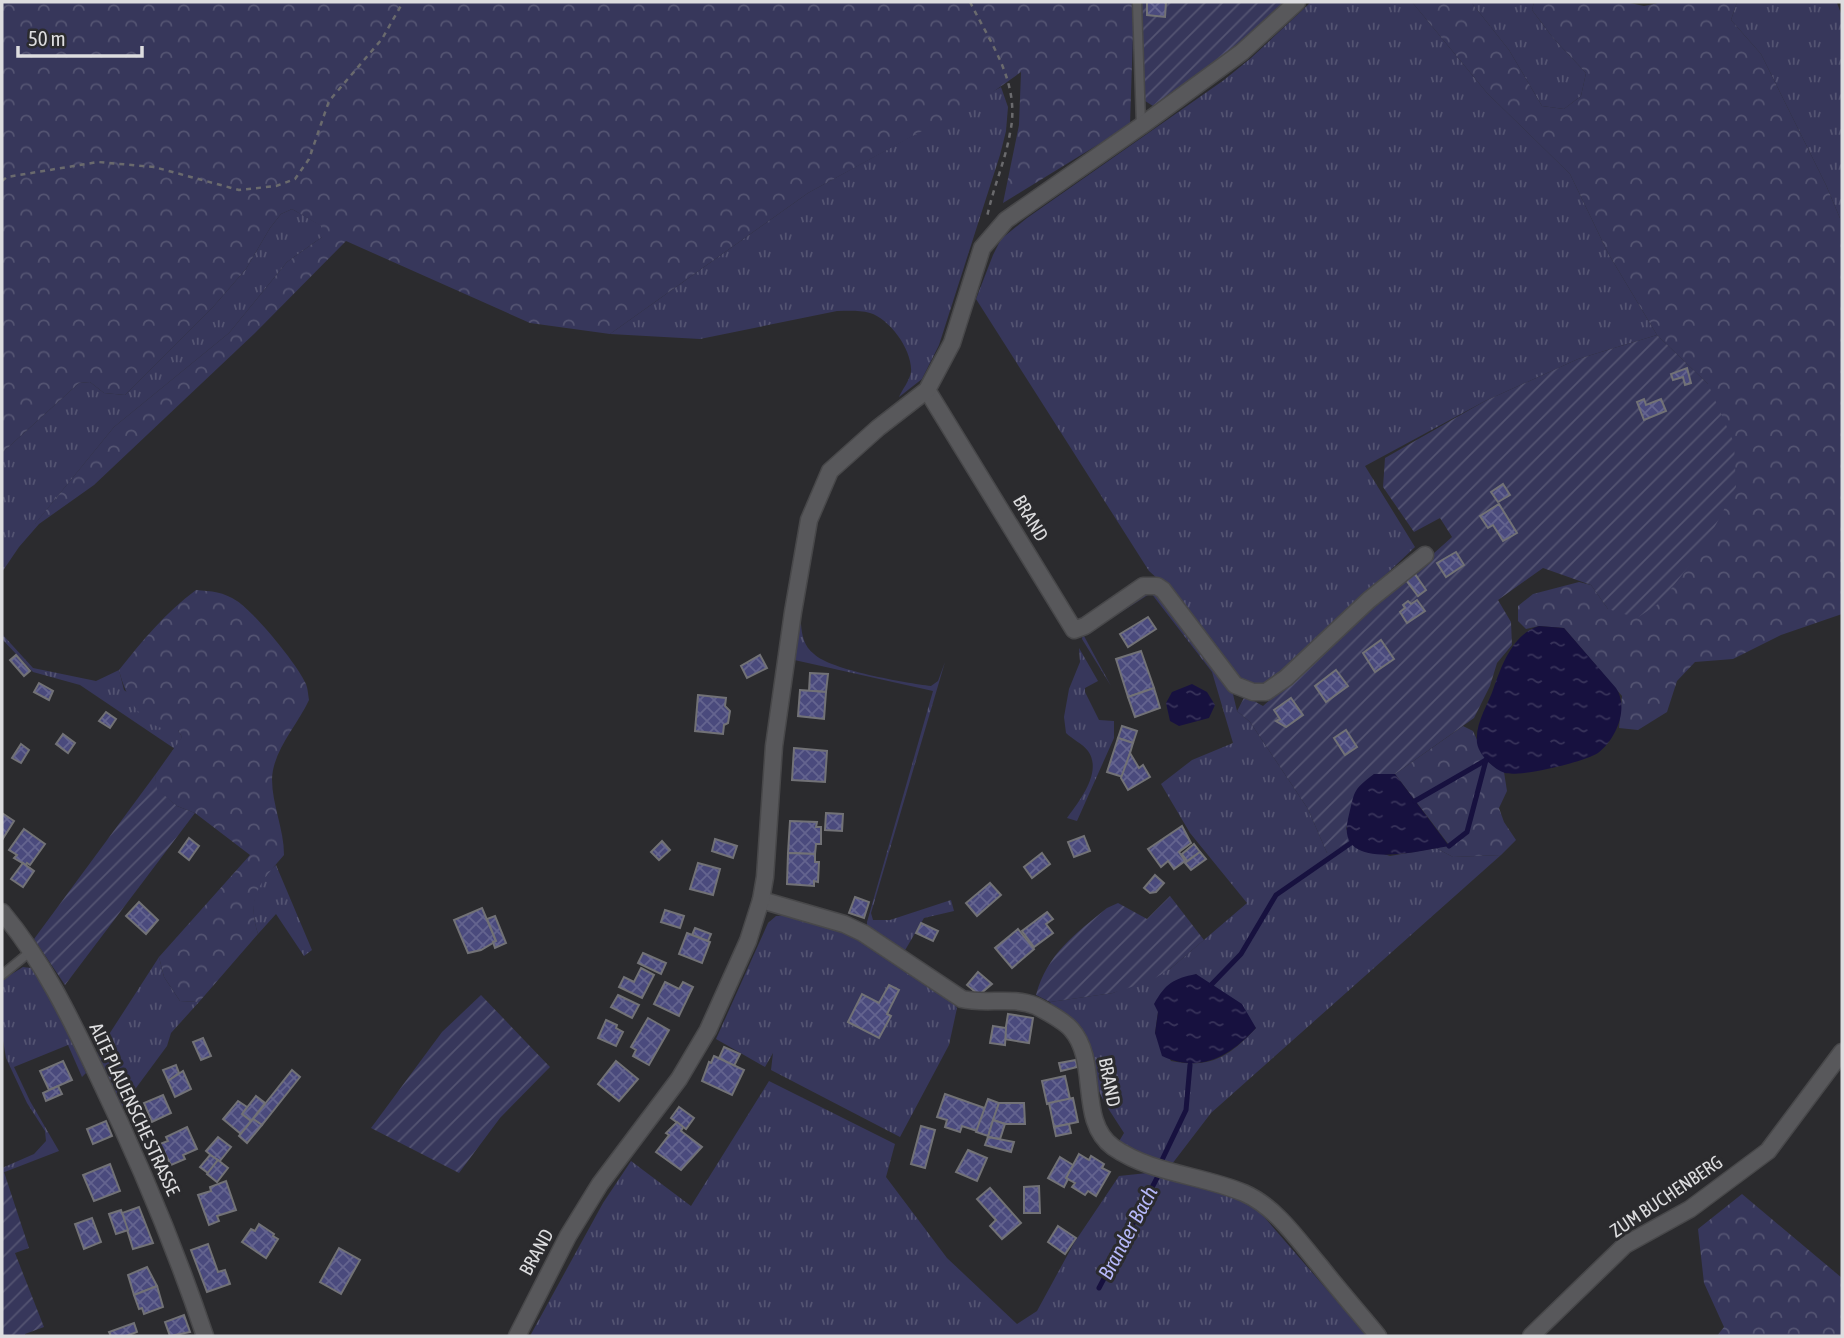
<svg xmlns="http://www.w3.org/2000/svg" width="1844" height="1338" font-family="'Asap Condensed',sans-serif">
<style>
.grass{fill:url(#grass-tufts);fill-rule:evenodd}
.forest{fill:url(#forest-crowns)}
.garden{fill:url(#garden-furrows)}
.water{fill:url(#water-ripples)}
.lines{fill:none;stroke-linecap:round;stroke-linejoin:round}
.stream{stroke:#17113f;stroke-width:5}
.building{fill:url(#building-cross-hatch);stroke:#727276;stroke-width:2}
.service-casing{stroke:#48484a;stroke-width:11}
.minor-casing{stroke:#48484a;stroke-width:19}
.path{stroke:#6a6a6d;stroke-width:2.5;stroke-dasharray:5 5;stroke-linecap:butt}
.service{stroke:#58585b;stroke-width:8}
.minor{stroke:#58585b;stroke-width:16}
.labels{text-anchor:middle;stroke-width:6;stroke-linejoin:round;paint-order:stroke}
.street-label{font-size:19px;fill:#dddddf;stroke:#2b2b2e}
.water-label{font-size:21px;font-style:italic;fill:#b5b7f8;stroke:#2b2b2e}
</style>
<defs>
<pattern id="grass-tufts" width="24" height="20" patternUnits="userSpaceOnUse" patternTransform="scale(1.75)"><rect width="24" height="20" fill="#37375b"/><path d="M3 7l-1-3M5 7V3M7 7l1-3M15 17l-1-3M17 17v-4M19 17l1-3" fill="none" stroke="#545472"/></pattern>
<pattern id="forest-crowns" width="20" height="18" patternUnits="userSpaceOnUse" patternTransform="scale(1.75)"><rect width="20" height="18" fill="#37375b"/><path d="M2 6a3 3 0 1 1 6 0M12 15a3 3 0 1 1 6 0" fill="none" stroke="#545472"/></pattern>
<pattern id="garden-furrows" width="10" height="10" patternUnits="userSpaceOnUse" patternTransform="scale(1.75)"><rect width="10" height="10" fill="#37375b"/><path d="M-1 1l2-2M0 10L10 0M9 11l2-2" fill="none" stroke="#545472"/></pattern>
<pattern id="water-ripples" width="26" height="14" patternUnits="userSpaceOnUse" patternTransform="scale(1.75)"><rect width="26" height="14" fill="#17113f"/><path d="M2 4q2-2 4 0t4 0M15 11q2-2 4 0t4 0" fill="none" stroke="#38335a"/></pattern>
<pattern id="building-cross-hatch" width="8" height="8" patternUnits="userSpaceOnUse" patternTransform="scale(1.75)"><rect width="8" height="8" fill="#4a4a7d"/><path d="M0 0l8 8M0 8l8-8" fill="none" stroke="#64648f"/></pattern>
</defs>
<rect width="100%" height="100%" fill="#2b2b2e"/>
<g class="grass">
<polygon points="1311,2 1412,2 1487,93 1570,174 1608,253 1657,335 1578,359 1485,401 1365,466 1415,547 1266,688 1245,687 1169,589 1149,571 976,299 993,255 1001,239 1027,218 1224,80 1251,58"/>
<polygon points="1471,2 1534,2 1532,10 1553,38 1586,73 1581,96 1564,109 1542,106 1509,50"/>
<polygon points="1737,2 1837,3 1842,16 1842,223 1826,185 1761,54 1731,20"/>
<path d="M1001 87 1008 107 1006 131 1000 155 939 345 922 379 899 397C902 390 910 380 911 372 913 351 890 319 870 313 859 310 848 311 837 311L700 339 610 334 808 193Z"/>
<polygon points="292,209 322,226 322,237 287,262 229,333 114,427 35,524 39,524 19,547 2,572 2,453 79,383 90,382 104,393 125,395 213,307 246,269 270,228 281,214"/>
<path d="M1157 591 1232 690 1237 711 1250 722 1308 809 1327 853 1346 828 1351 843 1390 856 1436 848 1453 857 1501 855 1211 1113 1172 1164 1160 1162 1118 1143 1124 1133 1104 1102 1094 1080 1050 1002 1113 993 1170 969 1247 903 1190 833 1161 784 1192 760 1233 743 1212 672 1151 593 1084 636 1111 686 1082 639 1083 633 1142 593ZM1196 974 1256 1028C1230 1056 1211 1069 1171 1061L1155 1033 1158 1012Z"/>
<path d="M795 623 801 624C802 636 804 646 814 654 830 670 906 683 931 686L938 681 945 662 871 913 873 920H890L951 900 954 911 924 918 904 952 867 927V922L933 691 790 659Z"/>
<polygon points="2,634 33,668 96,681 119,670 124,690 178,730 182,737 175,749 80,685 33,672 2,639"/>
<path d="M1079 648 1098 681 1085 688V692L1099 720 1114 721V738L1077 821 1067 818C1079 801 1103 772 1088 751 1083 744 1072 739 1066 733L1064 717 1069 689 1080 662Z"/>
<path d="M276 865 312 950 304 956 276 914 258 934C249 907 253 883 276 865Z"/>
<polygon points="789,915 869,941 953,1002 957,1008 949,1045 900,1137 771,1070 773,1053 765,1067 716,1039 768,923 776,916"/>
<polygon points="159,957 164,977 180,1001 199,1002 171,1033 167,1046 122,1107 97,1053"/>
<path d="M23 967C28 968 30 967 34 969 47 978 78 1055 86 1073L82 1077 68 1045 14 1067 30 1101 59 1151 2 1173V1168L34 1154 46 1141 45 1131 27 1103 6 1058 2 1034V980Z"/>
<polygon points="769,1081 895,1144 886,1177 947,1258 1017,1324 1037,1311 1074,1243 1119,1176 1166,1171 1234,1194 1259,1211 1367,1336 530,1336 603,1203 631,1161 691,1206"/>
</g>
<g class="forest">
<polygon points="2,2 1134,2 1130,125 1003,203 1019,125 1021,72 990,94 808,193 610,334 530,323 346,241 255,333 94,485 39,524 34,525 114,427 229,333 287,262 322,237 321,226 292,209 281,214 270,228 246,269 213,307 125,395 104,393 90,382 79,383 2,453"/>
<polygon points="1412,2 1471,2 1509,50 1542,106 1564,109 1581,96 1586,73 1553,38 1532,10 1534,2 1625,2 1644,6 1663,2 1737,2 1731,20 1761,54 1826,185 1842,223 1842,614 1781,635 1733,659 1695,662 1677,681 1667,712 1638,730 1619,728 1622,696 1564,628 1539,626 1526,629 1518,621 1518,606 1533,594 1579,582 1591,585 1608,609 1708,384 1657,335 1608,253 1570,174 1487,93"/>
<path d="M196 590C211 591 224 592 237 601 255 613 297 664 306 684 308 689 308 695 309 700 297 726 273 750 272 779 272 805 284 829 284 855 261 882 246 896 258 934L199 1002 180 1001 164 977 159 957 250 855 195 813 177 806 156 789 155 775 182 737 178 730C144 732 126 699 119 670 143 640 165 613 196 590Z"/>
<polygon points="1463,726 1473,731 1486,760 1504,772 1507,791 1499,808 1504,822 1516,840 1501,855 1453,857 1436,848 1449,845 1395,774"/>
<polygon points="1742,1194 1842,1278 1842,1336 1717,1336 1724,1327 1704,1283 1698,1229"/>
</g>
<g class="garden">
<polygon points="1139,2 1285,2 1250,36 1153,106 1142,99"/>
<polygon points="1657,335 1708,384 1734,443 1736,487 1705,545 1661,602 1637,618 1608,609 1591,585 1543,568 1498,600 1511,622 1512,645 1497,663 1490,686 1474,718 1395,774 1374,774 1346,828 1348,842 1327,853 1308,809 1250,722 1237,711 1245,696 1263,706 1452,537 1440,518 1414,532 1383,487 1385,458 1485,401 1578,359"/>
<polygon points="155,775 157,789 177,806 195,813 65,985 34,939"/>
<path d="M1170 896 1204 940 1170 969 1150 981 1113 993 1050 1002 1036 995C1047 954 1075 934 1107 908L1118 903 1147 919Z"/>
<polygon points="481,995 550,1067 500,1118 459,1173 371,1128 442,1032"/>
<polygon points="4,1172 29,1248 15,1253 44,1327 25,1334 25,1336 2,1336 2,1173"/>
</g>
<g class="water">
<path d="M1539 626 1564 628 1616 688C1629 707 1617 739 1598 753 1584 762 1522 777 1505 773 1493 769 1479 755 1477 743 1475 722 1488 706 1494 687 1502 664 1514 633 1539 626Z"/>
<polygon points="1192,684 1207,692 1215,705 1209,718 1179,726 1170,721 1166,703 1172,692"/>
<path d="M1374 774H1395L1449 846C1423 850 1335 874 1348 819 1355 792 1351 791 1374 774Z"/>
<path d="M1196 974 1242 1004 1256 1028C1230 1056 1200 1074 1162 1056L1155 1033 1158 1012 1154 1004C1166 983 1173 979 1196 974Z"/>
</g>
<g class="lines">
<g class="stream">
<polyline points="1415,801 1486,760"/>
<polyline points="1449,846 1467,832 1486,760"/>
<polyline points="1211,985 1241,954 1276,895 1351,843"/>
<polyline points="1162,1160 1186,1110 1190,1065"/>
<polyline points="1099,1288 1157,1178"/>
</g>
</g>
<g class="building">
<polygon points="1147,2 1166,2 1165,17 1147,15"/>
<polygon points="1687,368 1691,383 1685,385 1683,377 1673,380 1671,374"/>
<polygon points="1644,399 1646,405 1661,399 1666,411 1644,420 1637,402"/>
<polygon points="1503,484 1510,495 1498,502 1491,492"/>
<polygon points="1499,504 1517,533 1503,541 1493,525 1488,528 1480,516"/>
<polygon points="1456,552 1464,565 1446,577 1437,563"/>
<polygon points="1415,574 1426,590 1418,596 1406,580"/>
<polygon points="1417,600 1425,611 1407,623 1400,612 1405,608 1403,605 1408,601 1411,604"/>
<polygon points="1148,617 1156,629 1128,647 1120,634"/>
<polygon points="1381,640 1394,659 1375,672 1363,653"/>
<polygon points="1141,651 1154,688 1128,697 1116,659"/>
<polygon points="16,655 30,671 24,676 10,660"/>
<polygon points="760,655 767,668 747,678 741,666"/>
<polygon points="1336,670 1348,686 1326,702 1315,686"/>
<polygon points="810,673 828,674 826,692 809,691"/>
<polygon points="39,683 53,691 49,700 34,692"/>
<polygon points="1154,688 1160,708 1135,717 1128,697"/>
<polygon points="800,690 826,692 824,719 798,716"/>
<polygon points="698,695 726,698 725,706 730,711 728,723 724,725 723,734 695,731"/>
<polygon points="1291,698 1303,715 1286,727 1276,721 1280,719 1274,710"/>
<polygon points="106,712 116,719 110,728 99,721"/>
<polygon points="1122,726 1137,731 1133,743 1118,738"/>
<polygon points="1346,730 1357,747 1345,755 1334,738"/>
<polygon points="63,734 75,743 68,753 56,744"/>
<polygon points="1118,738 1133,743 1123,777 1107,772"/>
<polygon points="21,744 29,750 21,763 12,758"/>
<polygon points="794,748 827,751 825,782 792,780"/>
<polygon points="1130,753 1139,768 1143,765 1150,777 1128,790 1121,778"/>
<polygon points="2,813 14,821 2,840"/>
<polygon points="826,813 843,814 842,831 825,830"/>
<polygon points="790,821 817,822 816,827 821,827 821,844 816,844 815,854 788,853"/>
<polygon points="1182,826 1191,843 1179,852 1185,861 1174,869 1168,861 1161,867 1148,849"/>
<polygon points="24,829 45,844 30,865 27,863 26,865 14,858 17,855 9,850"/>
<polygon points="1084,836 1090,851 1074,857 1068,842"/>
<polygon points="189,838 199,846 189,860 179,852"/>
<polygon points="715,839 737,846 733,858 712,851"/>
<polygon points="662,841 670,850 659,860 651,852"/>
<polygon points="1194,844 1200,852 1187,861 1182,854"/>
<polygon points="1200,852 1206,859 1191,870 1185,863"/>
<polygon points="788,853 815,854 815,862 819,862 818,882 814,881 814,886 787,884"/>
<polygon points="1042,853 1050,864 1032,878 1024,867"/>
<polygon points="23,863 34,871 23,887 11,879"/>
<polygon points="698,863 720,869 713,895 690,889"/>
<polygon points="1155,875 1164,883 1156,892 1150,893 1144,888"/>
<polygon points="990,883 1001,895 977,916 966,903"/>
<polygon points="855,897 869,902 864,918 849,913"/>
<polygon points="139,902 158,920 146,934 126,916"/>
<polygon points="482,908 496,941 481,950 468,953 454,920"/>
<polygon points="665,910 684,916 680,928 661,922"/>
<polygon points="1047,912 1053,919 1046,924 1053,933 1034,947 1022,931"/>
<polygon points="495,916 506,943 495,948 493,942 496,941 487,919"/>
<polygon points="921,923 938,931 933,941 916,933"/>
<polygon points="695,928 711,934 708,941 692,935"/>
<polygon points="1018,929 1034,949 1012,968 995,948"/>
<polygon points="687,933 710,942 702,963 679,954"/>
<polygon points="643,953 666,963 661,974 638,963"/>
<polygon points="641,968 654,975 642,998 619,987 624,977 634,982"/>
<polygon points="978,972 992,984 979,995 967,985"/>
<polygon points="665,982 679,989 683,982 693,987 679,1016 654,1004"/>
<polygon points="889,985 899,990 887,1014 891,1016 879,1038 848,1022 862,994 879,1003"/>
<polygon points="618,995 639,1005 632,1018 611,1007"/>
<polygon points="1008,1014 1033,1018 1029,1043 1004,1039"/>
<polygon points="648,1018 669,1030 649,1065 633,1056 636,1050 631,1047"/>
<polygon points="606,1020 617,1025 616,1028 623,1032 616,1046 598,1038"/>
<polygon points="993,1026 1006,1028 1005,1045 990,1043"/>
<polygon points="203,1038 211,1056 201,1060 193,1042"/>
<polygon points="724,1047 740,1054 734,1066 719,1058"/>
<polygon points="714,1056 744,1070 732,1095 702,1081 709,1062 711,1063"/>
<polygon points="1076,1060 1077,1067 1061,1071 1059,1063"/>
<polygon points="63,1061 72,1080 49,1090 40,1071"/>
<polygon points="616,1061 638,1079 619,1101 598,1084"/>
<polygon points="176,1065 179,1073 168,1081 163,1070"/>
<polygon points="292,1070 300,1077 262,1125 253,1119"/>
<polygon points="183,1071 191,1089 175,1097 168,1081"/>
<polygon points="1065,1076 1070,1099 1047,1104 1042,1081"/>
<polygon points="58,1086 62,1094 46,1101 43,1093"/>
<polygon points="945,1094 985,1108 977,1131 962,1126 960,1132 945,1127 947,1120 937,1117"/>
<polygon points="163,1095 171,1113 152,1122 144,1103"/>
<polygon points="256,1096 265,1103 251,1121 242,1114"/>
<polygon points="1073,1098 1078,1122 1054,1127 1049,1103"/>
<polygon points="988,1099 999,1103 988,1136 976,1132"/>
<polygon points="238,1101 247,1107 242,1114 251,1121 241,1134 223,1119"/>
<polygon points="999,1103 1024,1103 1025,1124 1005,1124 993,1120"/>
<polygon points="679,1107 694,1118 686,1129 671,1118"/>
<polygon points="253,1119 262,1125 247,1143 239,1136"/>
<polygon points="993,1120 1005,1124 1000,1139 988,1137"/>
<polygon points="106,1121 112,1136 93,1144 87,1129"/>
<polygon points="677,1122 683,1127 681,1131 702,1147 681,1170 656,1152 669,1135 666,1133"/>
<polygon points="1069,1124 1071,1133 1056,1136 1054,1127"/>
<polygon points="921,1126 935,1130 925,1168 911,1164"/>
<polygon points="187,1127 197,1149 183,1155 185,1159 171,1165 160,1144 168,1141 166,1137"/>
<polygon points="218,1137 231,1147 219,1162 206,1151"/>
<polygon points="988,1137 1014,1142 1011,1152 985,1145"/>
<polygon points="968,1150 987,1158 977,1181 956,1172"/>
<polygon points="1079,1154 1089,1160 1091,1156 1104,1164 1102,1168 1110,1172 1096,1196 1088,1191 1085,1195 1072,1187 1075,1183 1066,1178"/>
<polygon points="210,1155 218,1160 208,1173 200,1167"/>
<polygon points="1060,1157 1073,1165 1066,1178 1068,1179 1064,1187 1048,1178"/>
<polygon points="218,1160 228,1168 217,1182 207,1174"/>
<polygon points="110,1164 120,1191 94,1201 83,1175"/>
<polygon points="226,1181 236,1210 217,1216 219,1221 209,1225 198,1195 211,1191 210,1187"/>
<polygon points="1039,1186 1040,1213 1024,1213 1024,1187"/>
<polygon points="990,1188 1021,1223 1002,1239 990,1226 996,1220 977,1199"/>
<polygon points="139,1207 153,1243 133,1249 122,1213"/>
<polygon points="121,1210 128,1230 116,1234 109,1214"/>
<polygon points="92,1218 101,1242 84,1249 75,1224"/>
<polygon points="259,1224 274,1234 273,1236 278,1239 266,1258 242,1242 251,1229 255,1231"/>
<polygon points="1058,1226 1076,1238 1065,1254 1048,1242"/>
<polygon points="208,1244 218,1272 225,1270 230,1284 207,1292 191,1250"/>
<polygon points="339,1248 360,1260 341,1294 320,1282"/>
<polygon points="147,1267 157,1286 134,1295 128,1275"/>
<polygon points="157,1286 163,1307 144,1314 142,1308 139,1309 134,1295"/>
<polygon points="184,1315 190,1332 170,1336 165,1322"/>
<polygon points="134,1323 137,1332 126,1336 111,1336 109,1332"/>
</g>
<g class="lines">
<g class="service-casing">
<g id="service">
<polyline points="1137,2 1141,125"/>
<polyline points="2,975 31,951"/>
</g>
</g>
<g class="minor-casing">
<g id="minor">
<polyline points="927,390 1074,630 1085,626 1143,586 1157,586 1163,590 1235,685 1253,692 1266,692 1286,678 1369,600 1425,555"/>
<path d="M761 900 844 924 863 933 962 999C986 1005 1012 996 1036 1006 1047 1012 1063 1020 1071 1029 1100 1061 1077 1121 1113 1147 1152 1174 1202 1175 1244 1193 1276 1207 1298 1240 1320 1266 1339 1290 1359 1313 1378 1336"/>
<path d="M2 912C43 961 71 1019 98 1076 139 1161 175 1247 205 1336"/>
<polyline points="517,1336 568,1236 600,1184 679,1079 708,1030 748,941 761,900 765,877 774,746 793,612 809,520 830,471 878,428 927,390 952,343 982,248 1006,220 1141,126 1242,52 1297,2"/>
<polyline points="1531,1336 1625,1245 1690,1209 1768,1151 1842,1052"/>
</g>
</g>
<g class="path">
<path d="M970 2C991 44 1021 84 1010 133 1005 162 993 188 987 217"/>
<polyline points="2,181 7,177 98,162 154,167 239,190 276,186 295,179 309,159 329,101 382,39 403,2"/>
</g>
<use href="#service" class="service"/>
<use href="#minor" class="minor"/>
</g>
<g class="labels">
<g class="street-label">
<text transform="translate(1031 518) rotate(59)" y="7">BRAND</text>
<text transform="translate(1110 1082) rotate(79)" y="7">BRAND</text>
<text transform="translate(135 1109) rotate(65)" y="7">ALTE PLAUENSCHE STRASSE</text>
<text transform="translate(1666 1196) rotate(-34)" y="7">ZUM BUCHENBERG</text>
<text transform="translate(536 1252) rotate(-61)" y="7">BRAND</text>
</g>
<g class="water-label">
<text transform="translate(1128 1233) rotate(-62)" y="7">Brander Bach</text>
</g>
</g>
<rect width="1844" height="1338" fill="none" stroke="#dddddf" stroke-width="7"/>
<path d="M18 46v10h124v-10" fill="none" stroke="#dddddf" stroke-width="3.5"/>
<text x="28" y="46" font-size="21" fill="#dddddf" stroke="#2b2b2e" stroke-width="5" paint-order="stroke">50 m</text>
</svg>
